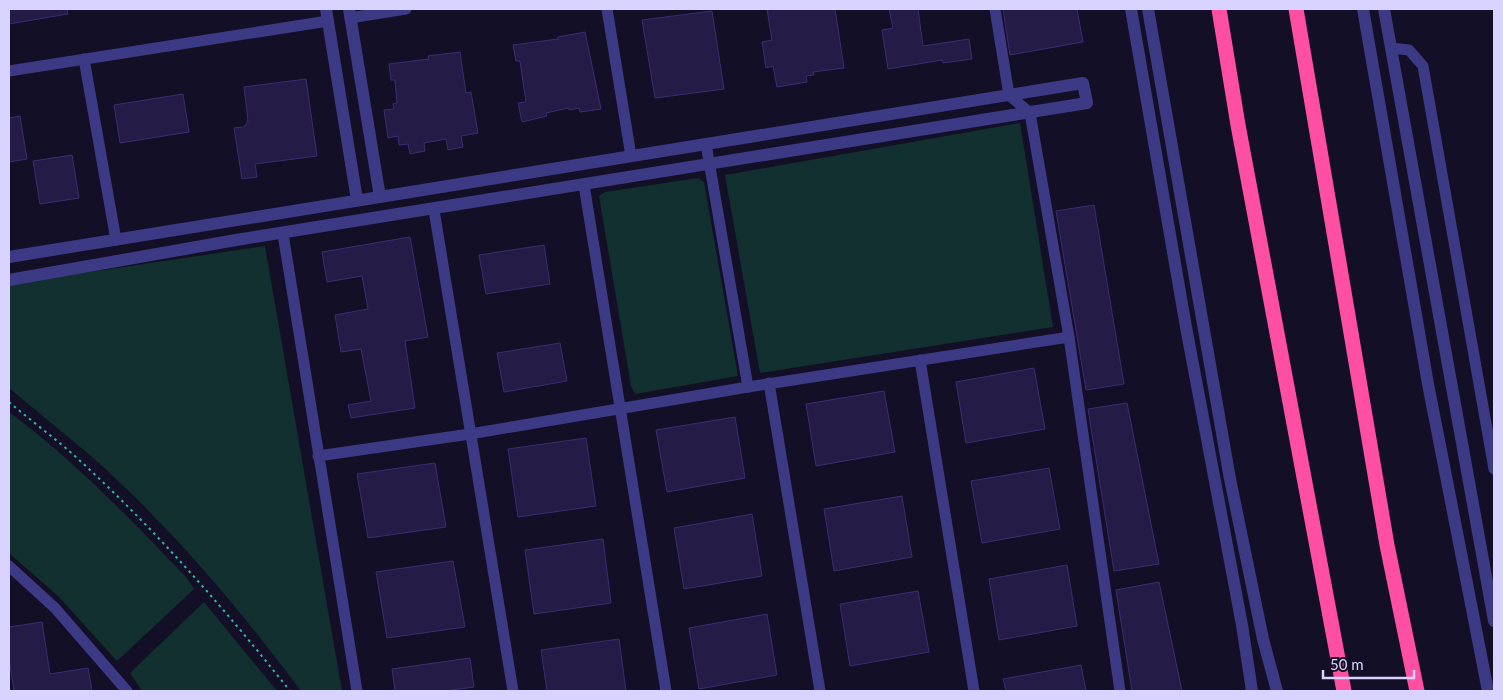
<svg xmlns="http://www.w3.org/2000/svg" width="1503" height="700" font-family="Lato,sans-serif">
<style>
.green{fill:#12302f}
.building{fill:#241b47;stroke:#3b2d73}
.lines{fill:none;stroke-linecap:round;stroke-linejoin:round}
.path{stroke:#2fb8b0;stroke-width:2;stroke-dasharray:2.5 4;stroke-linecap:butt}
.minor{stroke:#3d3a85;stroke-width:11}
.tertiary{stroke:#3d3a85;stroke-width:12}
.motorway{stroke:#ff4fa3;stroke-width:15}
</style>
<rect width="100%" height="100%" fill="#130f26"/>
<g class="green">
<polygon points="1020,123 1053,327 760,373 725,175"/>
<polygon points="698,178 704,182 738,376 635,394 631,386 599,196 605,192"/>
<path d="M265 246 342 691H301C239 608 169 525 91 456 64 433 36 411 9 388V284Z"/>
<path d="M9 412C74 460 130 519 186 577L194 589 117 661 59 597 9 553Z"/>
<polygon points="204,602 277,691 142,691 130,673"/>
</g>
<g class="building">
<polygon points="9,9 67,9 68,14 9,24"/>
<polygon points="767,9 835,9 844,68 813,72 814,75 806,76 807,82 777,87 773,66 766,68 762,42 772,40"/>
<polygon points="889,9 918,9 923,46 969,39 972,59 943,63 942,60 888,69 882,30 893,28"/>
<polygon points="1003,9 1077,9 1083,42 1010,55"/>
<polygon points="712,11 724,89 655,98 642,20"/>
<polygon points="585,32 601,109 580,112 579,108 569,110 568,108 546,113 547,116 522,122 518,103 526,102 520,61 516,61 513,45 558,39 558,37"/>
<polygon points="460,52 466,93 471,92 478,133 461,136 463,147 448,150 446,139 424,143 425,151 410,154 408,144 399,145 398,136 388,138 384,110 394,109 393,104 397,103 395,80 391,80 389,64 429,59 428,56"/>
<polygon points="306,79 317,156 255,164 257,177 242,179 234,128 244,127 248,121 244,87"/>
<polygon points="183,94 189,132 120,143 114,105"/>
<polygon points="20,116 27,159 9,162 9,118"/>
<polygon points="72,155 79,198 40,204 33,161"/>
<polygon points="1094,205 1124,384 1086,390 1056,211"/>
<polygon points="410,237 428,337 405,341 415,408 351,418 348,405 371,401 361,349 341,352 335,315 368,309 362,276 327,282 322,252"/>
<polygon points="544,245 550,284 486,294 479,255"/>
<polygon points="560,343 567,381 504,392 497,353"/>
<polygon points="1034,368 1045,429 966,443 956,382"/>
<polygon points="884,391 895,452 816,466 806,404"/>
<polygon points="1127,403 1159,564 1114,571 1088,409"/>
<polygon points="735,417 745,478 667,492 656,430"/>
<polygon points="586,438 596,506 518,517 508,449"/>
<polygon points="435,463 446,527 368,538 357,474"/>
<polygon points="1049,468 1060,529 982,543 971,481"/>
<polygon points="902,496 912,557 834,571 824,509"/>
<polygon points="752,514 762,576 684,589 674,528"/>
<polygon points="603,539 611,603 534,614 525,550"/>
<polygon points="453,561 465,627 387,638 376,572"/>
<polygon points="1067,565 1077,626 999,640 989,579"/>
<polygon points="1159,582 1182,691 1132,691 1116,590"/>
<polygon points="918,591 929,652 850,666 840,604"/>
<polygon points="767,614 777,675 699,689 689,628"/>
<polygon points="42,622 50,674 88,668 92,691 14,691 9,658 9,627"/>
<polygon points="619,639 626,691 547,691 541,650"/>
<polygon points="470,658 474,687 444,691 395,691 392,669"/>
<polygon points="1081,665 1086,691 1006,691 1003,679"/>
</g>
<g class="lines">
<path class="path" d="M9 402C31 421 55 438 77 458 155 529 224 608 290 691"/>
<g class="minor">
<polyline points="607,9 631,156"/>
<polyline points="995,9 1009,95 1030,113 1069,337 1120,691"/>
<polyline points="350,18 406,9"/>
<polyline points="1391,48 1409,50 1423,66 1494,469"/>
<polyline points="84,59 116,240"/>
<polyline points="9,71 328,21"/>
<polyline points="706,144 748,387"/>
<polyline points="584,185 666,691"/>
<polyline points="434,210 513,691"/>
<polyline points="283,234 357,691"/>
<polyline points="920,360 974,691"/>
<polyline points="769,383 820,691"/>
<polyline points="318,456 470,434 748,387 1069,337"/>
<polyline points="9,566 55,608 127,691"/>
</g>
<g class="tertiary">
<polyline points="326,9 357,200"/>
<polyline points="349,9 380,197"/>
<polyline points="1131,9 1186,327 1242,625 1252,691"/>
<polyline points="1148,9 1230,479 1263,639 1277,691"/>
<polyline points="1363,9 1428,384 1488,691"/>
<polyline points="1384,9 1494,621"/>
<polyline points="9,257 1083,83 1087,103 236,240 9,280"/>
</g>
<g class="motorway">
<polyline points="1219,9 1238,125 1344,691"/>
<polyline points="1296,9 1387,545 1417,691"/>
</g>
</g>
<rect width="1503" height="700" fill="none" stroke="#d9d4ff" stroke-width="20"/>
<path d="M1323 670v8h91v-8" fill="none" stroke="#d9d4ff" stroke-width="2.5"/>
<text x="1330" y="670" font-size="15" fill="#d9d4ff" stroke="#130f26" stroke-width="4" paint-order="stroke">50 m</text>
</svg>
